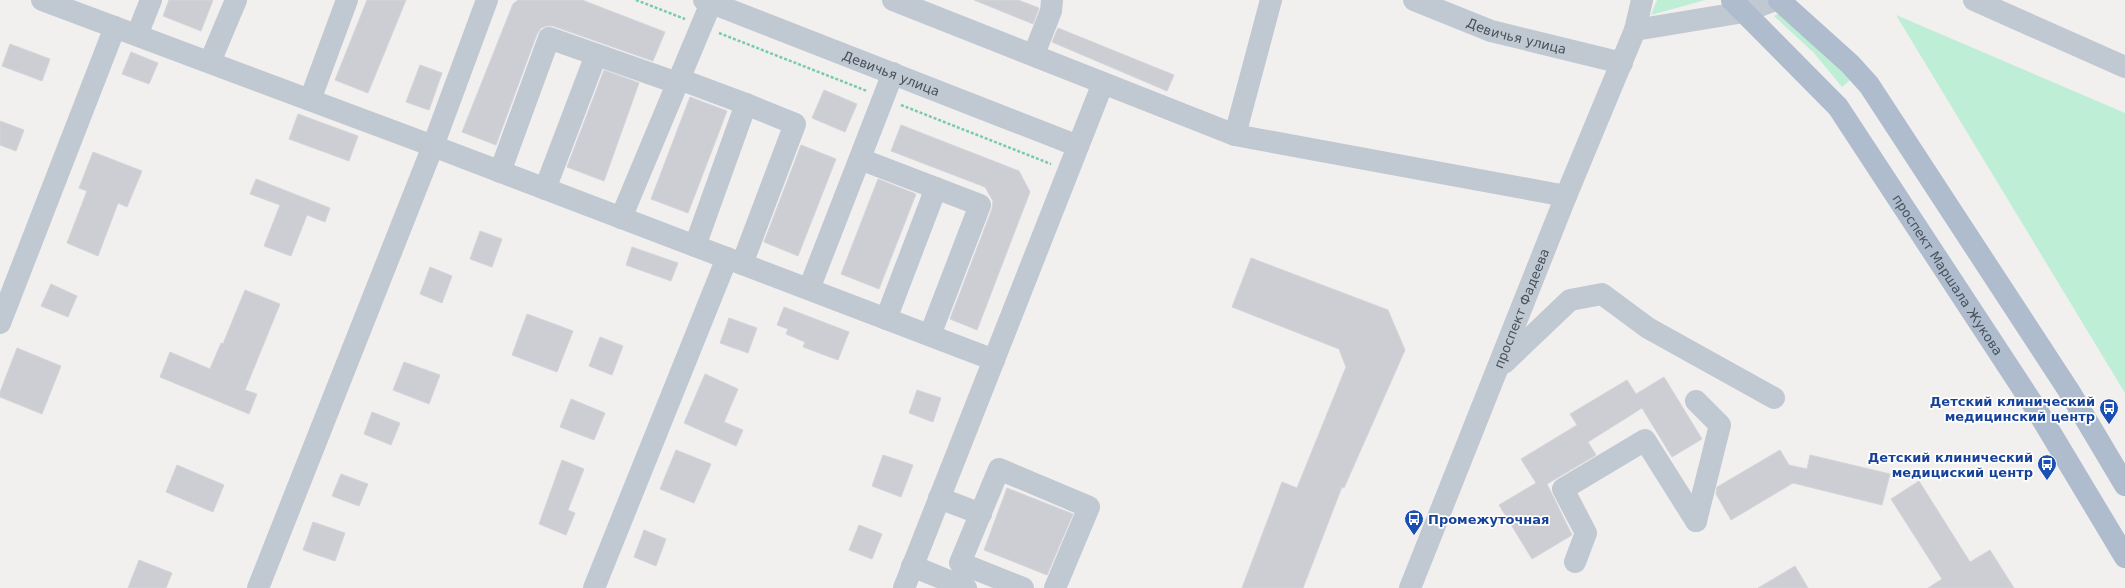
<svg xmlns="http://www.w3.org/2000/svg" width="2125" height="588" font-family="'DejaVu Sans',sans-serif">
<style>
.green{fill:#beeed5}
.building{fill:#ccced4;stroke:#d3d5da}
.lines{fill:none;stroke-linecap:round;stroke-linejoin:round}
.path{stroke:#77cca9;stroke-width:2.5;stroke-dasharray:3 2;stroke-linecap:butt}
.minor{stroke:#c0c8d1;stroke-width:22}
.major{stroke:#afbccd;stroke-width:22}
.labels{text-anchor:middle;stroke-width:3.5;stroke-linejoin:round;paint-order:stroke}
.street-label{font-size:13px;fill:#47515c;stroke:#fff}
.transit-label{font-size:13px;font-weight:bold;fill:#164399;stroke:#fff;text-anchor:end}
</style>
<rect width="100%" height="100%" fill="#f2efef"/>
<g class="green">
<polygon points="1657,0 1705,0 1651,15"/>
<polygon points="1783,11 1820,45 1850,80 1842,87 1814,53 1774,16"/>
<polygon points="1896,15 2125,113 2125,393"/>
</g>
<g class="building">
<polygon points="169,0 213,0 201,31 163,16"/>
<polygon points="367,0 406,0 368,93 335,80"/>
<polygon points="518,0 582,0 665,32 653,61 553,26 547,26 541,28 537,34 496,145 462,132 513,4"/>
<polygon points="974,0 1018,0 1039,8 1033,24"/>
<polygon points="1058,28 1174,75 1167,91 1052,42"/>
<polygon points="10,44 50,59 42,81 2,66"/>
<polygon points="131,52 158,63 149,84 122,74"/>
<polygon points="420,65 442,73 429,110 406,102"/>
<polygon points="604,70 639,83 604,181 567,167"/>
<polygon points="824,90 857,104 845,132 812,118"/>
<polygon points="690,97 727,111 688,213 651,199"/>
<polygon points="298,114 358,136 349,161 289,139"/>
<polygon points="0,121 24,130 16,151 0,145"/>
<polygon points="901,125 1019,171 1030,192 977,330 950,319 992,209 993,201 985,187 891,151"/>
<polygon points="801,145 836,159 798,256 764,242"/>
<polygon points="93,152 142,171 127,207 118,203 98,256 67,243 87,191 79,188"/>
<polygon points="256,179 330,208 325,222 307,215 291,256 264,246 280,205 250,194"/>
<polygon points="878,179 916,194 879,289 841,274"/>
<polygon points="480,231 502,239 492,267 470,259"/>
<polygon points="632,247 678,263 671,281 626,265"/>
<polygon points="1251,258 1388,310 1405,350 1344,488 1342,487 1303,588 1242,588 1282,482 1297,488 1346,367 1339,349 1232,307"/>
<polygon points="430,267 452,276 442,303 420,294"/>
<polygon points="51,284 77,296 68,317 41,306"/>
<polygon points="245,290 280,304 245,390 257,394 249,414 160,377 170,352 210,369 221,343 223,344"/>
<polygon points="784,307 849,332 838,360 803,347 805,342 786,334 788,329 777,325"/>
<polygon points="527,314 573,331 557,372 512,355"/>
<polygon points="729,318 757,328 748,353 720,343"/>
<polygon points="600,337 623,346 612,375 589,366"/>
<polygon points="17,348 61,366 42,414 0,397 0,392"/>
<polygon points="404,362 440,375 429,404 393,390"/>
<polygon points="705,374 738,389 724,422 743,430 736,446 684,423"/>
<polygon points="1664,377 1702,439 1672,457 1642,408 1588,442 1596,455 1547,484 1572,535 1532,559 1499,505 1536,483 1521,459 1577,425 1570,414 1627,380 1636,394"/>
<polygon points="917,390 941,398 933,422 909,413"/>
<polygon points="571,399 605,413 594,440 560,427"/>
<polygon points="372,412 400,423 391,445 364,434"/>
<polygon points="676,450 711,464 694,503 660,489"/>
<polygon points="1780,450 1789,465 1807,469 1810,455 1890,474 1882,505 1793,483 1731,520 1716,494 1717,487"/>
<polygon points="883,455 913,465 901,497 872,486"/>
<polygon points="562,460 584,469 568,510 575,513 566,535 539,524"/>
<polygon points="177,465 224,485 213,512 166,492"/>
<polygon points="341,474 368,484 359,506 332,496"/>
<polygon points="1919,481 1970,562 1990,550 2014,588 1928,588 1942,579 1891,499"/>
<polygon points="1007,488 1073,514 1047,575 984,550"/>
<polygon points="313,522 345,533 335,561 303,550"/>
<polygon points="859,525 882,534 872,559 849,550"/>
<polygon points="644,530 666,539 656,566 634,557"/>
<polygon points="139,560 172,573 166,588 128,588"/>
<polygon points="1795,566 1808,588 1758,588"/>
</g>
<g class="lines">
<g class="path">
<polyline points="636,0 685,19"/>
<polyline points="719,33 867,91"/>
<polyline points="901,105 1051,164"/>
</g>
<g class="minor">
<polyline points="42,0 433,146 994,360"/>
<path id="s1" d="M704 0 1078 146"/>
<polyline points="893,0 1235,135 1566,196"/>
<path id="s2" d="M1414 0 1491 31 1622 63"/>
<polyline points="1974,0 2125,67"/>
<polyline points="1635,30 1744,12 1775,0"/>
<polyline points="137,35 151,0"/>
<polyline points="1034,54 1051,11 1052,0"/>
<polyline points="210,62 236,0"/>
<polyline points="679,79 746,104 695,246"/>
<polyline points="310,100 347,0"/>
<polyline points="1235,135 1271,0"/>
<polyline points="860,159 980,205 930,335"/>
<polyline points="500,172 549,38 677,83"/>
<polyline points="545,189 596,55"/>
<polyline points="621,218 711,3"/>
<polyline points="742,264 795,124 746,104"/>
<polyline points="809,289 893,73"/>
<polyline points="886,319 936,188"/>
<polyline points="0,323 115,27"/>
<polyline points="1504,363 1570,300 1602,294 1648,328 1774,398"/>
<polyline points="1696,401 1720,425 1696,521"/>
<polyline points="939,498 981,514"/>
<polyline points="1575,562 1586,533 1563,489 1645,440 1696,521"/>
<polyline points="912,566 966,588"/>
<polyline points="258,588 433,146 487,0"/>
<polyline points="594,588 727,258"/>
<polyline points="904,588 1103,83"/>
<polyline points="1023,588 960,563 999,469 1089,507 1055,588"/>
<path id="s3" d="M1410 588 1566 196 1635 30 1642 0"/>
</g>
<g class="major">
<path id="s4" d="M1732 0 1838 107 2038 412 2125 557"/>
<polyline points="1779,0 1850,64 1869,85 2069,391 2125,485"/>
</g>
</g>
<defs>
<g id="bus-pin" transform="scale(1)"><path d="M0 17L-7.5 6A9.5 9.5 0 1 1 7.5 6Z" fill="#1a4fb4" stroke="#fff"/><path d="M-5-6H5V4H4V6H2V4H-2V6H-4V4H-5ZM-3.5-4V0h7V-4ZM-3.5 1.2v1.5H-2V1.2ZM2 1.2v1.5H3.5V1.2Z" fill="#fff"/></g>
</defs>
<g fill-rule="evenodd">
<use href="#bus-pin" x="2109" y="408"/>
<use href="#bus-pin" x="2047" y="464"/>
<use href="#bus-pin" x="1414" y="519"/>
</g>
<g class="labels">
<g class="street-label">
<text dy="5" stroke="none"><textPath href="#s2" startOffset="109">Девичья улица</textPath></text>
<text dy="5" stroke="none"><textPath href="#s1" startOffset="201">Девичья улица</textPath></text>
<text dy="5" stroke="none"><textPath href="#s4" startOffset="351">проспект Маршала Жукова</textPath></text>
<text dy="5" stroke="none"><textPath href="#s3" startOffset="301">проспект Фадеева</textPath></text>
</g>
<g class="transit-label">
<text x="2095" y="406">Детский клинический<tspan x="2095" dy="15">медицинский центр</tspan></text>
<text x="2033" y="462">Детский клинический<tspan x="2033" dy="15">медициский центр</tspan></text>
<text x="1428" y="524" text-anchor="start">Промежуточная</text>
</g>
</g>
</svg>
